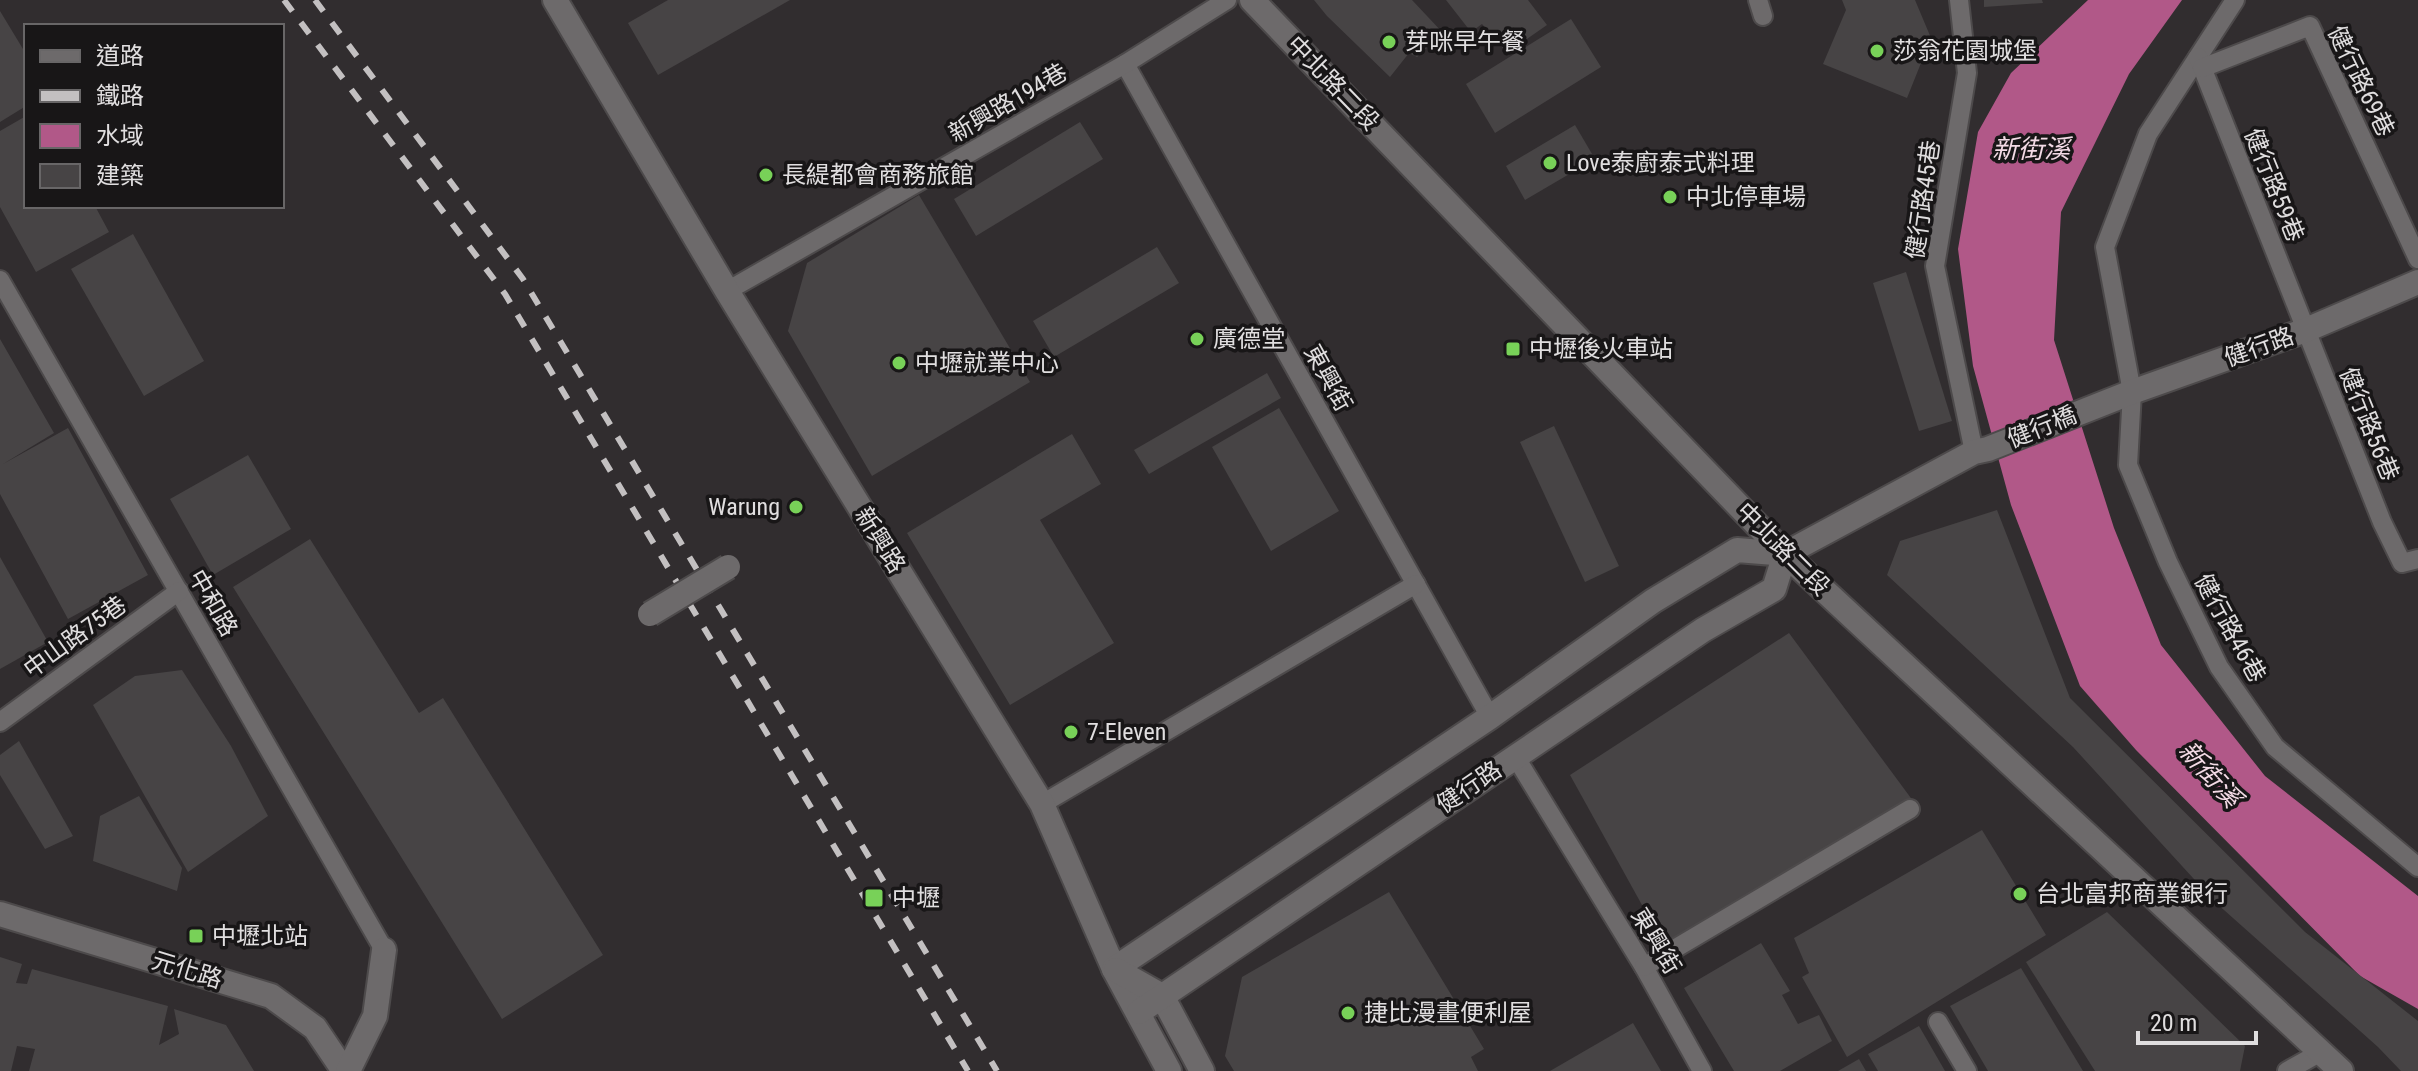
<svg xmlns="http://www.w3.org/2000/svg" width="2418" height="1071" font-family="'Roboto Condensed','Noto Sans TC',sans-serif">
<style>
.water{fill:#b15888}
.building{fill:#474445}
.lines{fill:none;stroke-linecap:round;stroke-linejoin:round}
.service-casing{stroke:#4d4a4b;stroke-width:22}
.minor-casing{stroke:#4d4a4b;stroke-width:28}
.service{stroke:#6d6a6b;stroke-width:18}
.minor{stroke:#6d6a6b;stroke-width:24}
.rail{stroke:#c3c0c1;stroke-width:6;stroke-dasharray:14 14;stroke-linecap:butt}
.pedestrian-bridge-casing{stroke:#4d4a4b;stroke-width:28;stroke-linecap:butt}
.pedestrian-bridge{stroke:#6d6a6b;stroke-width:24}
.poi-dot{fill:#78d158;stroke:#181617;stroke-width:3}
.labels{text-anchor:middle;stroke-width:7;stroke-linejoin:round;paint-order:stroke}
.poi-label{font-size:24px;fill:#e0dedf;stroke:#181617;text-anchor:start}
.street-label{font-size:24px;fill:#e0dedf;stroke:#181617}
.water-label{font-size:26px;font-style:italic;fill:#f3dae5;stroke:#181617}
</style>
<rect width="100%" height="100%" fill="#312d2f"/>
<polygon class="water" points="2088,0 2182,0 2129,74 2061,212 2054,340 2114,528 2161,645 2265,776 2418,896 2418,1009 2360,976 2136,750 2080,686 2011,505 1973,366 1958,249 1978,132 2011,73"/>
<g class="building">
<polygon points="668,0 790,0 658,75 628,23"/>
<polygon points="1314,0 1412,0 1443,33 1417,57 1409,53 1390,77 1327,16"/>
<polygon points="1446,0 1528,0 1547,25 1507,53 1482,24 1471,32"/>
<polygon points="1842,0 1915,0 1931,38 1907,98 1823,64 1846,10"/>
<polygon points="1984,0 2042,0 2043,3 1984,7"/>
<polygon points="0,11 26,54 26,106 0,122"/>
<polygon points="1571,19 1601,67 1495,133 1466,84"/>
<polygon points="26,116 26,206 95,206 109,232 36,272 0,207 0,131"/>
<polygon points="1080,122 1103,159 976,236 954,199"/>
<polygon points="1575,125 1595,159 1525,200 1506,166"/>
<polygon points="919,195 1030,382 872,476 788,331 807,263"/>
<polygon points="133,234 204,361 144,396 71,269"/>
<polygon points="1157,247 1179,283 1054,357 1033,321"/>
<polygon points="1906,272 1952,421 1919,431 1873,283"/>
<polygon points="0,339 54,433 3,464 68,428 148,575 68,619 0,494"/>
<polygon points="1267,373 1281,398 1149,474 1134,450"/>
<polygon points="1279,408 1339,511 1271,551 1212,447"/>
<polygon points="1554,426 1619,566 1585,582 1520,442"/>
<polygon points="1072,434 1101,484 1040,520 1114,643 1010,705 907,533"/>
<polygon points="248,455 291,529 213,575 170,499"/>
<polygon points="1997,510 2070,698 2305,932 2418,1021 2418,1071 2401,1071 2378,1047 2215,902 2073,747 1887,575 1900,541"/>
<polygon points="310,539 419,713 443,698 603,955 502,1019 233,587"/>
<polygon points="0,557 48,642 0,669"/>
<polygon points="1789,633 1919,809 1673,961 1570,775"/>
<polygon points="182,670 231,746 268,816 188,872 93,705 135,676"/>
<polygon points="19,741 73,836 45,849 0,775 0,755"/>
<polygon points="139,796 182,868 177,891 93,861 100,816"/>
<polygon points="1982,830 2046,935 1847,1057 1802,977 1809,973 1794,938"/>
<polygon points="1389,892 1484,1049 1471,1057 1478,1071 1234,1071 1225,1056 1242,977"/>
<polygon points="2107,912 2245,1046 2240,1071 2095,1071 2026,962"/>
<polygon points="1761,943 1790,991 1782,995 1798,1024 1819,1015 1832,1041 1780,1071 1734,1071 1684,988"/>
<polygon points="0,957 22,964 16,983 27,984 32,969 168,1006 159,1045 179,1034 174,1009 226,1025 254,1071 29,1071 35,1049 17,1046 11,1071 0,1071"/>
<polygon points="2021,968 2083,1071 1988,1071 1950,1006"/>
<polygon points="1633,1023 1661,1071 1550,1071"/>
<polygon points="1919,1026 1945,1071 1878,1071 1868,1054"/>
<polygon points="1859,1059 1866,1071 1838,1071"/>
</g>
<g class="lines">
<g class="service-casing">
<g id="service">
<polyline points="1758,0 1763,16"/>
<polyline points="1959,0 1967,73 1935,266 1974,452"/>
<polyline points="2235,0 2148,134 2105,247 2132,392 2128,465 2168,562 2219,667 2275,747 2418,867"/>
<polyline points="2198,57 2382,522 2402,563 2418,559"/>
<polyline points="1125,64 1490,717"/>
<polyline points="2202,68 2310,26 2418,259"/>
<polyline points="0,280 384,950"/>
<polyline points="727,291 1125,64 1227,0"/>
<polyline points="0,722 179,591"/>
<polyline points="1515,756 1644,967 1702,1071"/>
<polyline points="1042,804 1416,584"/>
<polyline points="1644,967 1910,809"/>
<polyline points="1938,1022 1967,1071"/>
<polyline points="2287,1071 2321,1052"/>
</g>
</g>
<g class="minor-casing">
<g id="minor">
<polyline points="555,0 727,291 1042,804 1114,969 1169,1071"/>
<polyline points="1252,0 1785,554 2341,1071"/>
<polyline points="0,914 271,996 315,1028 344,1071"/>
<polyline points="1114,969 1490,717 1653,601 1737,550 1785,554 1974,452 1988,449 2132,392 2306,330 2418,282"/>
<polyline points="1116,970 1162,996 1202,1071"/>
<polyline points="1139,1012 1703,630 1774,589 1785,554"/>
<polyline points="348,1071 375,1016 384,950"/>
</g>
</g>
<use href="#service" class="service"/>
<use href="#minor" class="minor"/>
<g class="rail">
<polyline points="284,0 505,294 968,1071"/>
<polyline points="315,0 523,279 997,1071"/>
</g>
<g class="pedestrian-bridge-casing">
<polyline id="pedestrian-bridge" points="650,614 728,567"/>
</g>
<use href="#pedestrian-bridge" class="pedestrian-bridge"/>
</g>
<g class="poi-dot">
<circle cx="1389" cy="42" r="8"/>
<circle cx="1877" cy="51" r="8"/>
<circle cx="1550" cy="163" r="8"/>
<circle cx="766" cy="175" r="8"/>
<circle cx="1670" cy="197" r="8"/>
<circle cx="1197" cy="339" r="8"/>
<rect x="1505" y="341" width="16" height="16" rx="4"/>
<circle cx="899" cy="363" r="8"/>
<circle cx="796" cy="507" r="8"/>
<circle cx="1071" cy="732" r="8"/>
<circle cx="2020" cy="894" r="8"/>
<rect x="864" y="888" width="20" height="20" rx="4"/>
<rect x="188" y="928" width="16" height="16" rx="4"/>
<circle cx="1348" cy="1013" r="8"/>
</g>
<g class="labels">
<g class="poi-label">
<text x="1405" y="50">芽咪早午餐</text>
<text x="1893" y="59">莎翁花園城堡</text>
<text x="1566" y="171">Love泰廚泰式料理</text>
<text x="782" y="183">長緹都會商務旅館</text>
<text x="1686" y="205">中北停車場</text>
<text x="1213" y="347">廣德堂</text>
<text x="1529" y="357">中壢後火車站</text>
<text x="915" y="371">中壢就業中心</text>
<text x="780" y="515" text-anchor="end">Warung</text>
<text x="1087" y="740">7-Eleven</text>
<text x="2036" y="902">台北富邦商業銀行</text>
<text x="892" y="906">中壢</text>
<text x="212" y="944">中壢北站</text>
<text x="1364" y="1021">捷比漫畫便利屋</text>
</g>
<g class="street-label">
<text transform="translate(2361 81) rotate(64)" y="8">健行路69巷</text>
<text transform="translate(1333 83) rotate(46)" y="8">中北路二段</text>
<text transform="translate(1008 103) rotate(-30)" y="8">新興路194巷</text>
<text transform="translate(2274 185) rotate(68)" y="8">健行路59巷</text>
<text transform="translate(1923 200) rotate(-82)" y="8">健行路45巷</text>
<text transform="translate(2259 347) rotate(-20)" y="8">健行路</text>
<text transform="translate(1328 378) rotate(61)" y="8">東興街</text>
<text transform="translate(2369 424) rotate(68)" y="8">健行路56巷</text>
<text transform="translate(2042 427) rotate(-22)" y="8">健行橋</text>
<text transform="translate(880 540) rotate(58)" y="8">新興路</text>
<text transform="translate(1783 549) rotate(45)" y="8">中北路二段</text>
<text transform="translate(213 603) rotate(60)" y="8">中和路</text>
<text transform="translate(2230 628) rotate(61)" y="8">健行路46巷</text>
<text transform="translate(75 637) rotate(-36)" y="8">中山路75巷</text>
<text transform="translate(1469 787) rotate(-34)" y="8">健行路</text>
<text transform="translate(1656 941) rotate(59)" y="8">東興街</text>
<text transform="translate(187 970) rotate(17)" y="8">元化路</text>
</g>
<g class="water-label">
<text x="2031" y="158">新街溪</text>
<text transform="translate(2210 774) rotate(48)" y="9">新街溪</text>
</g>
</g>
<rect x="24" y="24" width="260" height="184" fill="#181617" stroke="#686667" stroke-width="2"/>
<rect x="40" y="50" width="40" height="12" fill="#6d6a6b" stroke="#686667" stroke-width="2"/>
<text x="96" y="64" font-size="24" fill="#e0dedf">道路</text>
<rect x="40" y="90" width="40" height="12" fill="#c3c0c1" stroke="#686667" stroke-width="2"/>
<text x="96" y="104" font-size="24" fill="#e0dedf">鐵路</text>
<rect x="40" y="124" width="40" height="24" fill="#b15888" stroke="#686667" stroke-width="2"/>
<text x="96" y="144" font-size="24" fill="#e0dedf">水域</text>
<rect x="40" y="164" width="40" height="24" fill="#474445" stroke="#686667" stroke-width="2"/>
<text x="96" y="184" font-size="24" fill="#e0dedf">建築</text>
<path d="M2138 1031v12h118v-12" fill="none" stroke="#e0dedf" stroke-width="4"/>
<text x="2150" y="1031" font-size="24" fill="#e0dedf" stroke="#181617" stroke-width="6" paint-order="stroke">20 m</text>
</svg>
